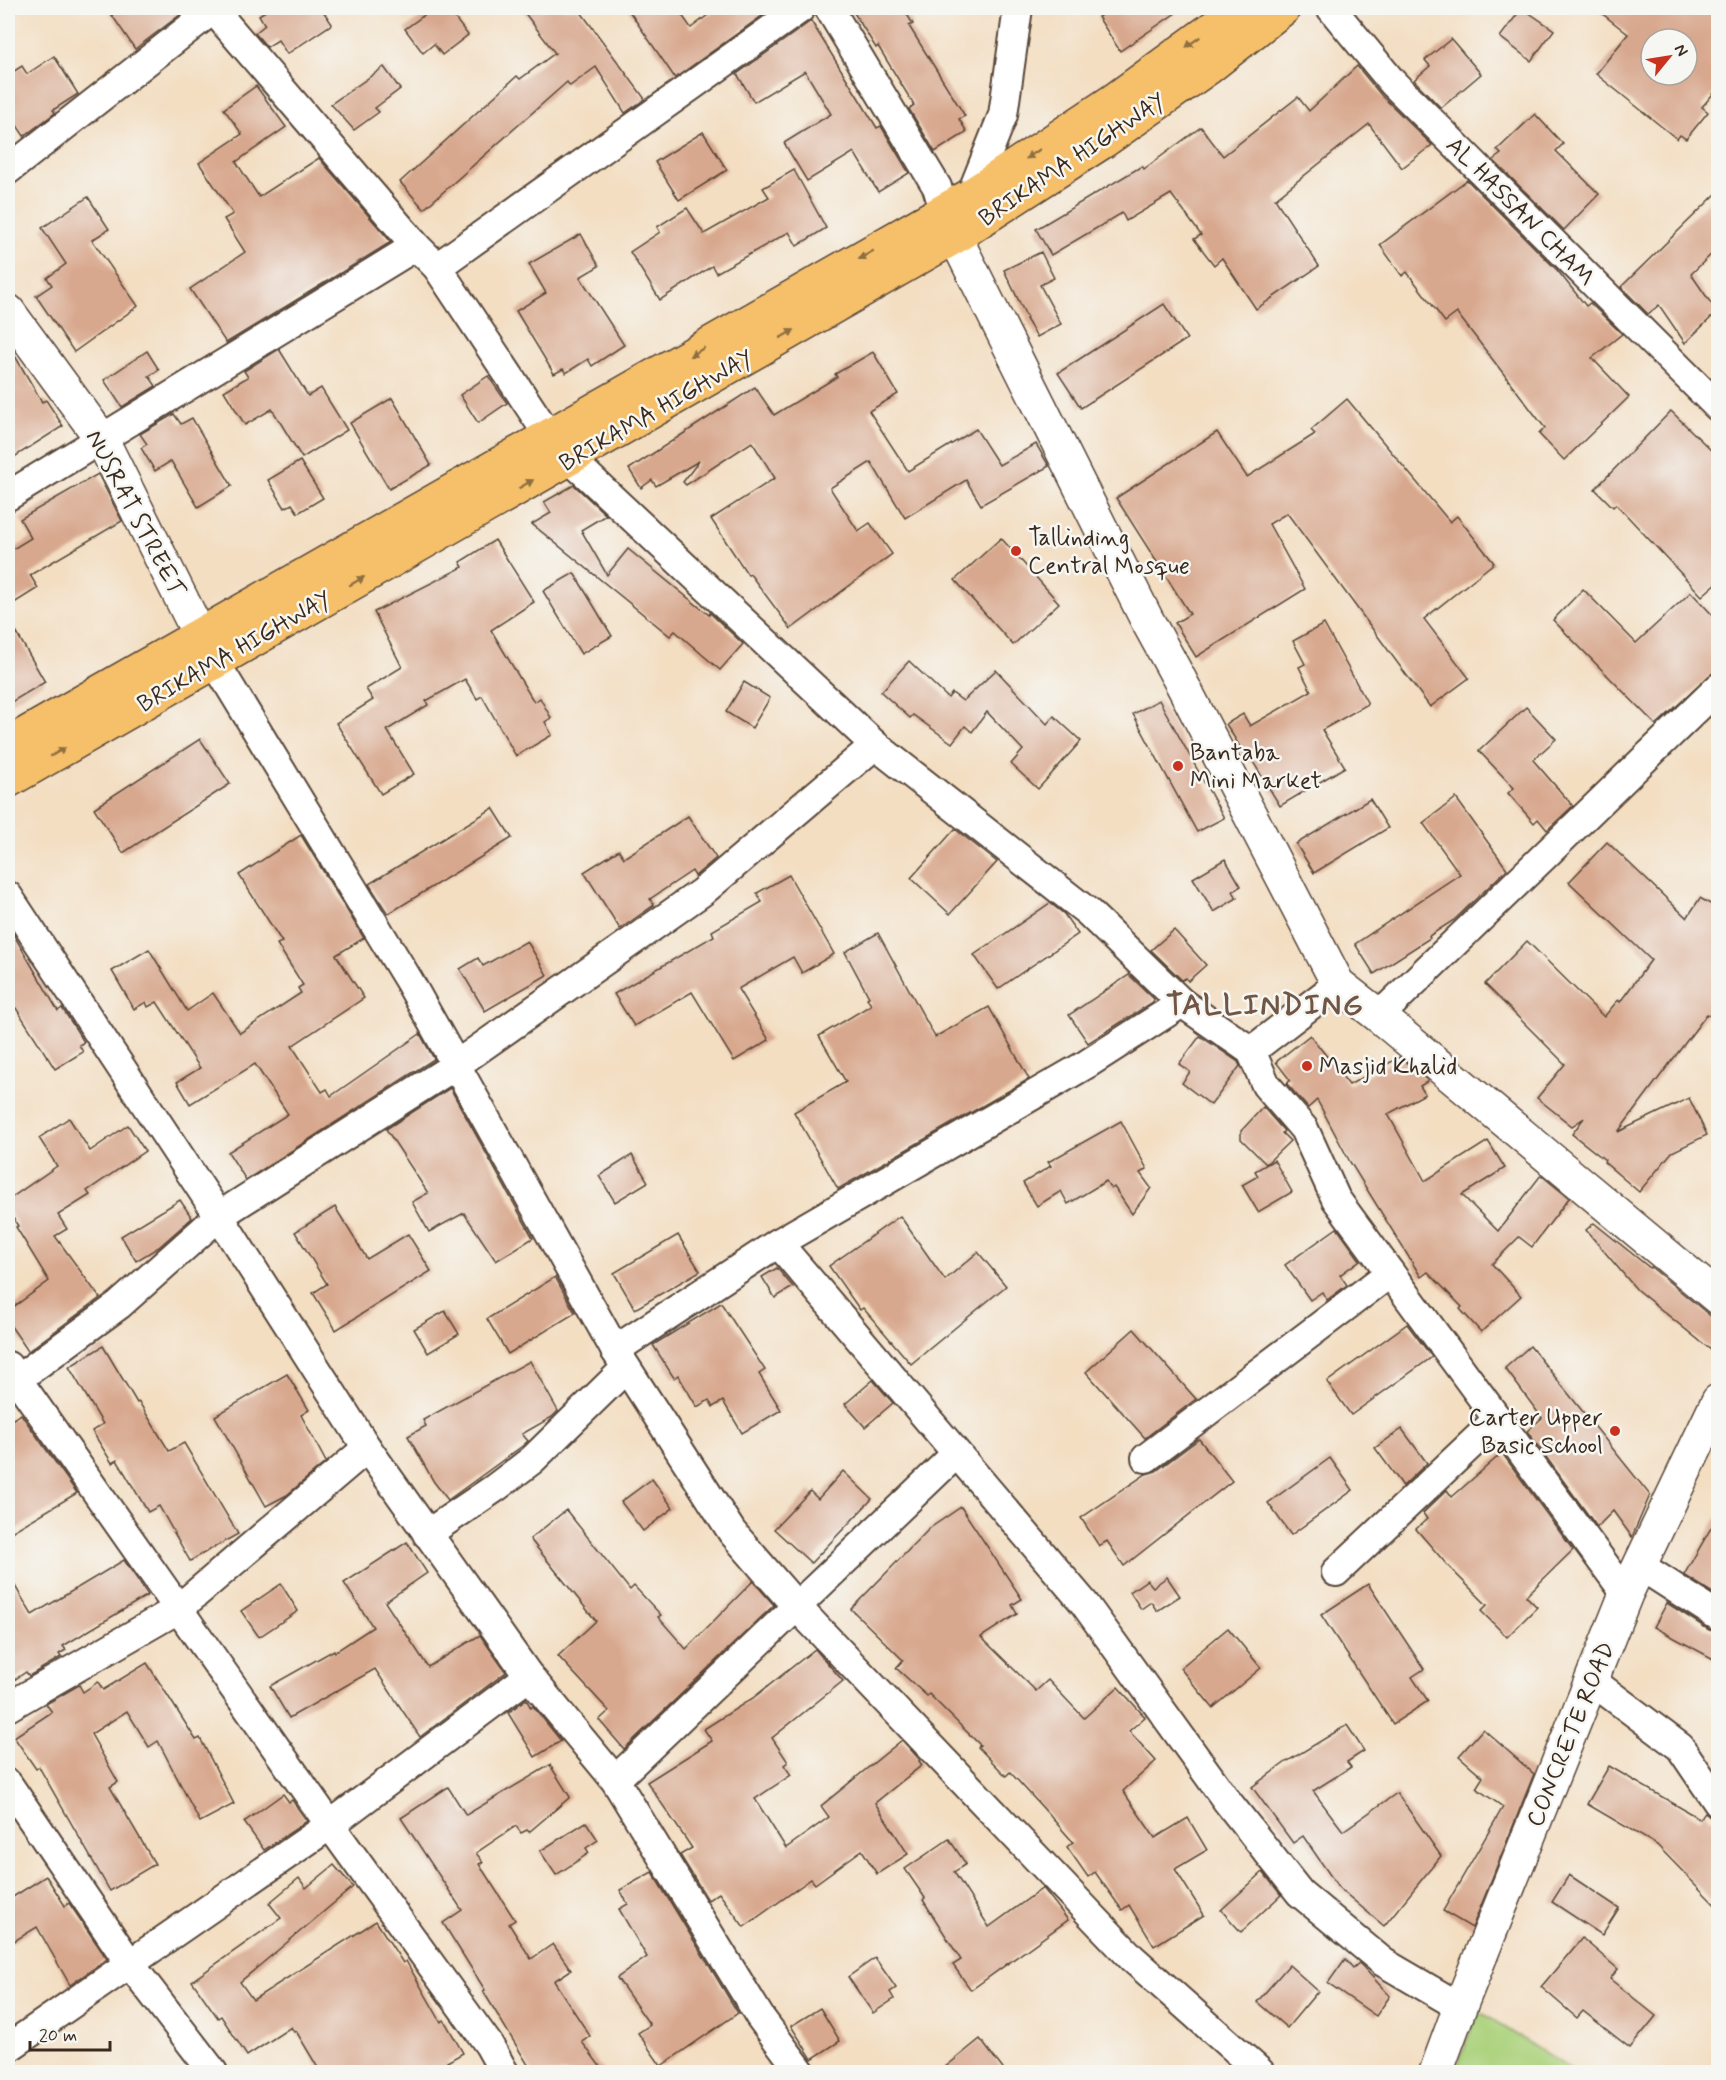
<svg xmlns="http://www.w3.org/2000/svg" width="1726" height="2080" font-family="Mynerve,sans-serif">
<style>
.green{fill:#abd27c;stroke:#737e4d;stroke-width:1.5}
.building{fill:#d8a88e;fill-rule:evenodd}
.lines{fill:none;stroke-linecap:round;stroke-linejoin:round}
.minor-casing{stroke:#574537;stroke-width:32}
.tertiary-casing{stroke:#574537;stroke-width:36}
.trunk-casing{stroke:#574537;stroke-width:36}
.minor{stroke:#fff;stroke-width:28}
.tertiary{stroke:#fff;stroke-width:33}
.trunk{stroke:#f6c06b;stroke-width:33}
.oneway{fill:#8f6e41}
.poi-dot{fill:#c8321e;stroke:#f6f6f2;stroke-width:2}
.labels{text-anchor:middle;stroke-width:5;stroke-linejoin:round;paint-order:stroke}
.street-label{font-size:24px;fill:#3b2a1e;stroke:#f6f6f2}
.poi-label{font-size:24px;fill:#3b2a1e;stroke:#f6f6f2;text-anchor:start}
.district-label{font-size:30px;font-weight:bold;letter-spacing:1.5px;fill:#725645;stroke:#f6f6f2}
</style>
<rect width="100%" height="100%" fill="#f6f6f2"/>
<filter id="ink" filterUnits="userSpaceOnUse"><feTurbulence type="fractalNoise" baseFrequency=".0167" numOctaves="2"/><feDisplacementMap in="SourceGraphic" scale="12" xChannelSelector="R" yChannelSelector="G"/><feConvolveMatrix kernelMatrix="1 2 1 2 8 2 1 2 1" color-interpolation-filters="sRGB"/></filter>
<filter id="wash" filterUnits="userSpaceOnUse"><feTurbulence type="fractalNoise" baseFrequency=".008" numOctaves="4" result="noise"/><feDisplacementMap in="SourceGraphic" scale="24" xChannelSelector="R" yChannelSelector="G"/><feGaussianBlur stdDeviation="1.35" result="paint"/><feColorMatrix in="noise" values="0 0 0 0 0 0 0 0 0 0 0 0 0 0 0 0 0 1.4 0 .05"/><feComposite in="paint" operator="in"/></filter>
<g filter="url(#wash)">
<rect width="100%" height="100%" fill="#f3dec2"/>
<polygon class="green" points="1479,2011 1575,2072 1455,2072"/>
<g id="blocks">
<g class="building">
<polygon points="107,8 189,8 135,49"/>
<polygon points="270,8 321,8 332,24 287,54 278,40 267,47 255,33 265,25 259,15"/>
<polygon points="434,8 447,8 468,35 442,55 434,44 423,53 405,29"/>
<polygon points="521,8 578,8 645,99 625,113 596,67 570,86 567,82 424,209 400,182 517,76 520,79 555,53"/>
<polygon points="627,8 677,8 691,28 717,8 773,8 675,78"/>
<polygon points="851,8 903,8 913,24 909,26 965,116 959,119 967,132 935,152 909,109 914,105 878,46 876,48"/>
<polygon points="1112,8 1183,8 1120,51 1098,17"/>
<polygon points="1522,8 1554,30 1531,61 1500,37"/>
<path d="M1595 8H1719V87L1702 107 1708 112 1686 139 1680 135 1677 139 1596 74 1628 34ZM1651 39H1687V75H1651Z"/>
<polygon points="811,21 877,128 881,126 909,173 878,192 854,152 807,181 784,143 831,114 805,71 754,102 737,74"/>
<polygon points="1451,39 1481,74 1441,108 1414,80 1430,66 1425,60"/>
<polygon points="54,56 78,94 53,110 55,113 24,136 8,112 8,75 22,66 27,74"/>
<polygon points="1357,66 1381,95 1432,145 1402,168 1369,124 1275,199 1319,266 1256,309 1222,258 1214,265 1194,239 1201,235 1171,194 1126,221 1122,213 1051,255 1036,229 1142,166 1144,169 1201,127 1223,156 1298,97 1309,111"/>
<polygon points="384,67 400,89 375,108 379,112 354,130 331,104"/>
<polygon points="256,86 286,127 236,162 259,197 319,158 391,242 226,343 190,289 245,252 224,219 233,214 199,163 242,134 224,109"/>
<polygon points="1535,114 1563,144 1556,151 1599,194 1564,230 1493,160 1501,154 1497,150"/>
<polygon points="703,132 727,170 679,200 655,162"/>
<polygon points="794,170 826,228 797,246 789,232 716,273 712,266 660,300 630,252 660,232 657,227 687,208 704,234 769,197 763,188"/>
<polygon points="1467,180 1557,270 1586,306 1590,303 1622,334 1592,358 1629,397 1564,460 1539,434 1545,428 1457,313 1445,322 1407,272 1402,276 1380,245"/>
<polygon points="1719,191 1719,247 1691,274 1717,312 1685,343 1659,305 1648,314 1621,287"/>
<polygon points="88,197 109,229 92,240 138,306 74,352 36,296 52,285 47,278 66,264 42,228"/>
<polygon points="581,234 599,266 580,277 624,345 592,366 588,359 566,373 563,369 554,374 516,311 546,293 529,264"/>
<polygon points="1041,252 1054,278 1040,285 1061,324 1037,337 1026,319 1027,318 1004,270"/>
<polygon points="1164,304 1187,339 1081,408 1058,373"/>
<polygon points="8,344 42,402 46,400 63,426 8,461"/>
<polygon points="279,349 308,396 321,388 347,430 302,458 272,409 245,425 224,391 248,377 244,371"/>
<polygon points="147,351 159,370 149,376 156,386 122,407 104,380"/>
<polygon points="873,352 898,394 869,411 908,471 976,429 999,465 1036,444 1049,466 981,505 966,480 905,518 871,462 830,488 858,531 870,523 892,554 791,629 750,574 748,575 711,519 775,478 752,442 686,485 683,482 699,461 656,486 652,480 641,488 629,469 755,387 774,415 837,377 835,374"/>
<polygon points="488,376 507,403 478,423 460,395"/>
<polygon points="392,398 431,465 389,489 350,423"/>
<polygon points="1347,399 1450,522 1457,516 1494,563 1424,619 1469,678 1430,707 1287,513 1269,524 1305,589 1196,657 1175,623 1190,614 1116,498 1217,432 1247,477 1315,434 1311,430"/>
<polygon points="1671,411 1719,458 1719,581 1702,596 1616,504 1613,507 1595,489"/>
<polygon points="174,414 181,424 192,418 232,486 198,507 171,461 155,471 141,448 147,444 140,434"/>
<polygon points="300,461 323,498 298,513 292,504 285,508 268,480"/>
<polygon points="98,474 122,521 30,575 38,588 8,607 8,540 13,549 31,538 20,519"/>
<polygon points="574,485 606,515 581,530 607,575 628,549 709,615 710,613 743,644 720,670 675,631 670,636 532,524 551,513 544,502"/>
<polygon points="1001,538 1059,603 1013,645 955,580"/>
<polygon points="495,540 534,602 491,630 534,702 540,698 551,718 545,722 552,735 516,756 482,696 477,699 465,679 426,701 428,705 387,730 414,774 381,794 336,723 373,700 366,689 402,667 374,612 463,567 460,562"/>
<polygon points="574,573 612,636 581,654 543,591"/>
<polygon points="1583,589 1636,643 1691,592 1719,622 1719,667 1656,725 1553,620"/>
<polygon points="8,618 45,682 8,704"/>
<polygon points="1324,624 1368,704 1322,730 1345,767 1280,806 1252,760 1249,762 1226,724 1243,714 1250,726 1311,691 1299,667 1305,664 1293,641"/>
<polygon points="909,661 948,698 952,693 963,701 996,670 1047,724 1054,716 1081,741 1038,789 1011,764 1023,750 987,712 972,732 965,726 952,743 913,715 910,718 881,692"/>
<polygon points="744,682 770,698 752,728 726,712"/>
<polygon points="1159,700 1224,818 1197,832 1133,714"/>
<polygon points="1526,707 1556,739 1533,760 1573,806 1547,830 1538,819 1534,823 1508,793 1514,788 1479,751"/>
<polygon points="200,739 230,784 123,853 94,808"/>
<polygon points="1456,798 1507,869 1454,920 1429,936 1430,938 1374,974 1355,944 1460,874 1423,823"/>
<polygon points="1370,799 1388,828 1314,873 1296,844"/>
<polygon points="493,808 512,838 388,914 369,884"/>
<polygon points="688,816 716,858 695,876 692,871 650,899 654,905 620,929 584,872 619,850 624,858"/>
<polygon points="955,829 997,862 950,914 911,878"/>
<polygon points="301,835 364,938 336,955 364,998 292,1046 322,1092 327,1089 331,1096 420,1034 434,1059 246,1180 228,1152 288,1114 255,1064 190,1104 177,1082 200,1068 157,1002 148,1007 146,1002 134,1009 112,971 149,949 187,1011 213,993 240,1033 301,993 298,988 303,985 277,944 282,942 239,875"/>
<polygon points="1607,842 1687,918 1700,898 1719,909 1719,1021 1707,1014 1618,1132 1689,1098 1707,1135 1672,1152 1639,1192 1604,1162 1605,1160 1572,1134 1584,1118 1572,1126 1537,1098 1565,1064 1485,984 1527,941 1604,1017 1618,1000 1620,1002 1651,960 1569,882"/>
<polygon points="1225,859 1241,886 1233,891 1237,898 1214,912 1193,878"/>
<polygon points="789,875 834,954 802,973 793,957 738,989 769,1040 734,1061 692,992 634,1026 614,994 714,936 712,931 762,902 757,893"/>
<polygon points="1050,903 1064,914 1078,934 998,989 974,955"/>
<polygon points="8,925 58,1011 62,1008 84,1042 79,1045 83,1052 55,1069 16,1008 8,1014"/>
<polygon points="1174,930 1206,965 1188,981 1186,978 1182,980 1151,950"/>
<polygon points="878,933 935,1037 989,1007 1029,1079 838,1189 794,1112 846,1082 819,1036 871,1005 867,998 869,997 845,952"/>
<polygon points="527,941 547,975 485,1011 460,969 478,958 483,966"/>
<polygon points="1129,975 1154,999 1153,1002 1088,1043 1069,1015"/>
<polygon points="1310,1035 1349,1085 1400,1057 1428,1081 1420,1086 1425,1094 1388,1114 1425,1181 1488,1141 1505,1168 1462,1195 1498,1231 1541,1175 1569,1198 1532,1247 1519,1237 1492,1264 1521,1296 1481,1332 1460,1309 1462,1307 1428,1272 1421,1277 1350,1162 1317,1100 1308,1108 1287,1084 1290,1080 1276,1062"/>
<polygon points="1200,1036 1238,1062 1240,1066 1211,1105 1182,1083 1190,1072 1179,1064"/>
<polygon points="450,1088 533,1238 496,1261 464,1213 429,1232 412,1202 428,1193 386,1129"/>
<polygon points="1263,1107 1284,1131 1282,1133 1290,1141 1266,1164 1241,1139 1241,1131"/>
<polygon points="69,1118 90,1151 128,1125 145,1151 87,1191 90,1195 58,1215 67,1229 55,1236 100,1298 28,1351 8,1322 8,1311 49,1281 16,1227 18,1226 8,1210 8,1200 57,1166 39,1138"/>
<polygon points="1121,1121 1147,1169 1140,1173 1151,1188 1132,1214 1114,1187 1111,1189 1106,1181 1068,1204 1061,1191 1037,1206 1023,1183 1051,1166 1048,1162"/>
<polygon points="632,1155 648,1182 615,1202 599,1176"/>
<polygon points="1274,1160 1292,1192 1258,1212 1242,1185 1258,1176 1255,1171"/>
<polygon points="180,1200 192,1218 159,1247 136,1261 121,1236"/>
<polygon points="335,1207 367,1259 408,1234 431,1271 336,1330 313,1293 327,1284 295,1232"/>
<polygon points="900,1216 945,1280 978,1252 1006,1286 911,1364 863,1308 860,1310 829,1266"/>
<polygon points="1594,1223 1650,1268 1651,1267 1719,1323 1719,1333 1711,1350 1637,1290 1586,1230"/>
<polygon points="1337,1228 1360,1260 1340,1275 1347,1285 1327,1300 1322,1292 1310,1300 1285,1265"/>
<polygon points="678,1235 700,1271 635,1309 614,1273"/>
<polygon points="777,1268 793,1287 775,1298 762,1277"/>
<polygon points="555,1277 575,1313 508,1354 487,1319"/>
<polygon points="721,1303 765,1370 759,1374 781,1410 742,1433 723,1401 713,1407 709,1400 697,1407 678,1375 674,1378 653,1345"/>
<polygon points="445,1311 459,1334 428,1353 414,1329"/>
<polygon points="1407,1324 1432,1357 1351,1415 1327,1382"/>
<polygon points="1134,1329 1196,1399 1145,1438 1086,1372"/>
<polygon points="103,1346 137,1403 139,1402 169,1451 184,1443 238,1534 190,1561 159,1506 148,1512 117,1460 112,1463 92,1431 103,1424 69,1367"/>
<polygon points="1530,1346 1650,1495 1632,1537 1613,1511 1597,1527 1527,1431 1542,1418 1505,1368"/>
<polygon points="530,1361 558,1411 552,1417 522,1434 528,1441 521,1447 448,1500 434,1482 408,1436 426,1426 423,1420"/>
<polygon points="287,1374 309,1410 301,1415 326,1462 287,1495 266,1506 215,1416"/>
<polygon points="873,1380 893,1403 865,1427 845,1404"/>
<polygon points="21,1414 77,1493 8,1534 8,1422"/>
<polygon points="1402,1429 1427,1463 1403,1486 1375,1448"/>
<polygon points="1199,1439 1232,1481 1124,1566 1107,1541 1099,1546 1081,1518 1146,1474 1156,1471"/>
<polygon points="1502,1453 1573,1550 1526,1596 1537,1607 1507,1637 1481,1611 1487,1605 1448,1566 1416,1529 1427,1519 1423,1513 1447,1490 1452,1497"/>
<polygon points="1330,1458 1353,1490 1291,1535 1268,1503"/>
<polygon points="843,1471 872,1499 811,1563 774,1529 810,1491 818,1499"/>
<polygon points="652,1479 673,1508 643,1531 621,1502"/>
<polygon points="961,1507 1022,1599 1012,1605 1017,1614 981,1637 1036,1691 1048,1680 1084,1718 1118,1687 1145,1717 1129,1731 1156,1761 1123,1791 1155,1838 1188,1818 1207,1850 1175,1869 1204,1915 1154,1946 1129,1905 1122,1910 1095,1872 1088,1877 1067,1847 1073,1842 1043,1808 1010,1772 1006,1776 978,1747 980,1745 929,1694 927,1696 896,1668 903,1660 851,1609 930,1528"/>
<polygon points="566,1510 630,1590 634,1586 661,1615 658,1617 686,1649 753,1581 774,1605 624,1749 599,1720 609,1711 558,1656 596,1621 530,1539"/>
<polygon points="1719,1514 1719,1597 1684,1575"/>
<polygon points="407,1542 427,1573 385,1602 428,1667 480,1635 506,1672 420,1737 375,1669 289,1718 270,1686 334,1650 335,1652 373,1627 344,1583"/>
<polygon points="124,1560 148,1595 63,1646 66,1650 59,1654 61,1657 29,1676 26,1672 8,1684 8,1574 32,1615"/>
<polygon points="1167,1577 1180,1596 1157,1611 1151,1602 1141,1609 1130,1592 1147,1580 1153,1587"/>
<polygon points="281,1584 298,1611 259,1637 241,1611"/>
<polygon points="1368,1584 1424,1669 1412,1677 1428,1701 1393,1724 1321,1615"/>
<polygon points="1667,1603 1709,1630 1719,1632 1719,1662 1654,1627"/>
<polygon points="1228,1628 1261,1668 1213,1708 1180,1668"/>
<polygon points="815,1649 843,1681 772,1738 788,1762 784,1765 791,1775 755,1799 786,1848 829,1817 821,1806 902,1740 920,1760 919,1761 922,1765 875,1803 908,1854 877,1874 862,1850 815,1884 811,1879 744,1927 719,1893 708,1900 680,1855 692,1848 647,1782 712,1741 704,1729 753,1698"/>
<polygon points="147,1663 196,1740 200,1738 234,1804 200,1822 158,1741 149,1747 127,1711 91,1734 118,1782 110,1787 155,1864 110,1891 39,1767 36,1769 14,1737 52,1712 46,1704 79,1685 83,1692 98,1682 103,1690"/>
<polygon points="526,1699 531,1708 533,1706 561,1741 535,1757 508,1713"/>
<polygon points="1347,1725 1364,1751 1347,1762 1351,1767 1313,1791 1343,1831 1397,1793 1441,1856 1384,1926 1339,1888 1303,1836 1293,1843 1252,1787 1286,1762"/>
<polygon points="1483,1729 1534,1774 1472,1928 1443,1911 1503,1807 1476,1788 1483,1777 1459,1756"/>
<polygon points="550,1765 570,1797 529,1832 527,1830 521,1833 516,1826 476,1853 483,1862 479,1864 515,1920 509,1924 531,1959 553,1944 571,1970 554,1981 590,2036 582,2042 605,2073 533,2073 483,1991 485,1990 443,1923 462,1910 401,1818 448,1787 466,1815"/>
<polygon points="1609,1766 1700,1819 1705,1813 1711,1818 1719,1819 1719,1909 1657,1845 1587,1804"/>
<polygon points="283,1794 289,1802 292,1800 307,1821 264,1850 244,1822"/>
<polygon points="586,1822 598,1840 586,1848 589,1853 556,1875 540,1851"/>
<polygon points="949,1839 966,1864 954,1872 989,1927 1043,1888 1068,1920 971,1990 953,1965 961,1960 923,1900 925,1898 905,1869"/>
<polygon points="334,1865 353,1887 240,1982 253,2000 376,1921 403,1963 406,1961 441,2022 444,2020 463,2053 447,2062 453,2073 321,2073 296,2031 294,2032 291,2027 247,2056 221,2016 218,2018 192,1981 281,1918 269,1903 299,1878 306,1888"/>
<polygon points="652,1872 738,2013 661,2066 638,2033 650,2025 617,1978 647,1957 619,1909 628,1904 620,1890"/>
<polygon points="1263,1872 1281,1895 1241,1932 1221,1910"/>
<polygon points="1569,1875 1619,1908 1602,1935 1552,1902"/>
<polygon points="46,1876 65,1906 69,1903 107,1959 70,1985 37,1927 8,1945 8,1900"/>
<polygon points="1582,1938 1618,1969 1610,1979 1656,2016 1630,2048 1583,2011 1577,2018 1541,1987"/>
<polygon points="875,1958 896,1988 890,1992 894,1999 873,2013 848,1977"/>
<polygon points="1345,1959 1353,1968 1359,1963 1364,1968 1390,1996 1376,2016 1328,1983"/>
<polygon points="1289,1965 1318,1991 1287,2028 1257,2002"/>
<polygon points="820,2008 840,2041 812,2059 791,2026"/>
<polygon points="980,2039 1006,2073 938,2073"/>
</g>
</g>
</g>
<g filter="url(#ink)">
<use href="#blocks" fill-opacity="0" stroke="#574537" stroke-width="1.5"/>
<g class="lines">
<g class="minor-casing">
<g id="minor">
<polyline points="212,8 416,246 437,267 549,436"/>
<polyline points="829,8 937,187 944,210 953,231"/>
<polyline points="1331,8 1393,83 1718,407"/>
<polyline points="8,170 215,8"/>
<polyline points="971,195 1003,115 1018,8"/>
<polyline points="437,267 801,8"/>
<polyline points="570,459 875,745 1088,912 1182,1003 1251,1051 1266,1085 1304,1129 1336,1199 1626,1594"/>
<polyline points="8,496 416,246"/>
<polyline points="215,662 409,981 615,1350 732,1532 797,1607 1132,1958 1260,2072"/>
<polyline points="8,896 219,1216 367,1448 529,1676 615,1780 760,2017 801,2072"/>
<polyline points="1379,1016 1718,688"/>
<polyline points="1251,1051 1338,984"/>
<polyline points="778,1243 1084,1603 1227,1801 1300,1893 1383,1962 1460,2007"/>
<polyline points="615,1350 778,1243 1087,1064 1182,1003"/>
<polyline points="8,1366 330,1825 489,2045 504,2072"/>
<polyline points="8,1386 119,1305 219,1216 456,1065 702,892 875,745"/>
<polyline points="1146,1458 1390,1273"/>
<polyline points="427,1534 495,1488 532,1460 626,1368"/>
<polyline points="1639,1565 1718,1616"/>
<polyline points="1336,1572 1498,1419"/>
<polyline points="1592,1681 1680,1747 1718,1803"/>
<polyline points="8,1707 178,1609 367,1448"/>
<polyline points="615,1780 956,1454"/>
<polyline points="8,1784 130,1964 213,2072"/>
<polyline points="8,2048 330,1825 529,1676"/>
</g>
</g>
<g class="tertiary-casing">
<g id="tertiary">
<polyline points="955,237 1147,620 1181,682 1338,984 1379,1016 1718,1298"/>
<polyline points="8,311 101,438 200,636 214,659"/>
<polyline points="1436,2072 1460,2007 1626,1594 1718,1401"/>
</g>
</g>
<g class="trunk-casing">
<g id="trunk">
<polyline points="8,744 971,195 1114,100 1240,8"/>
<polyline points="8,781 955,237 1104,141 1208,68 1284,8"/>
</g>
</g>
<use href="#minor" class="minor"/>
<use href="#tertiary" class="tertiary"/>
<use href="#trunk" class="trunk"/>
</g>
<defs><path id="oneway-solid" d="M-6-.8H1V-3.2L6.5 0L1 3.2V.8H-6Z" transform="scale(1.5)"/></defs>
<g class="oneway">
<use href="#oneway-solid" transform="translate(1193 42) rotate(144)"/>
<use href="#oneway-solid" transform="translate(1033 154) rotate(146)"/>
<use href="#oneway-solid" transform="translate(866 255) rotate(150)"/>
<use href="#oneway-solid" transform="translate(787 334) rotate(-30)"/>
<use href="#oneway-solid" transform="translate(697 352) rotate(150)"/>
<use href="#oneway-solid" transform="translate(526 484) rotate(-30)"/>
<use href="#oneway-solid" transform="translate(357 581) rotate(-30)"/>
<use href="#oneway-solid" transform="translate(58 752) rotate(-30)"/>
</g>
</g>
<g class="poi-dot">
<circle cx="1016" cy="551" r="6"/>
<circle cx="1178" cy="766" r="6"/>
<circle cx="1307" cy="1066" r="6"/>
<circle cx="1615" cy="1431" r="6"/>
</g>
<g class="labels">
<g class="street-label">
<text transform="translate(1072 159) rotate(-34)" y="8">BRIKAMA HIGHWAY</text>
<text transform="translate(1521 211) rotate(45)" y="8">AL HASSAN CHAM</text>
<text transform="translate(656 410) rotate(-30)" y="8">BRIKAMA HIGHWAY</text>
<text transform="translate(136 513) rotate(62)" y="8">NUSRAT STREET</text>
<text transform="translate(234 651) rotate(-30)" y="8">BRIKAMA HIGHWAY</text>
<text transform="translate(1570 1734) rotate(-68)" y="8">CONCRETE ROAD</text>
</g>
<g class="poi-label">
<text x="1028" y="545">Tallinding<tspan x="1028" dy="28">Central Mosque</tspan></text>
<text x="1190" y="760">Bantaba<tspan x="1190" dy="28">Mini Market</tspan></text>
<text x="1319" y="1074">Masjid Khalid</text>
<text x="1603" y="1425" text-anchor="end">Carter Upper<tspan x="1603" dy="28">Basic School</tspan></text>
</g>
<g class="district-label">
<text x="1265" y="1014">TALLINDING</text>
</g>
</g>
<rect width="1726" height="2080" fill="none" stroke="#f6f6f2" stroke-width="30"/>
<g transform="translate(1669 57) rotate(60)"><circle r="28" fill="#f6f6f2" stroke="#aba49d" stroke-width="1.5"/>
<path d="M0-4.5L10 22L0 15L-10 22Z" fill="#c8321e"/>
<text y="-9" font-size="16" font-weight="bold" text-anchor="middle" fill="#3b2a1e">N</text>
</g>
<path d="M30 2041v9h80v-9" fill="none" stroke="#3b2a1e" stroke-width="3"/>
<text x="39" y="2041" font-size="18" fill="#3b2a1e" stroke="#f6f6f2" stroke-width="4.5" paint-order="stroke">20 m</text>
</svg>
